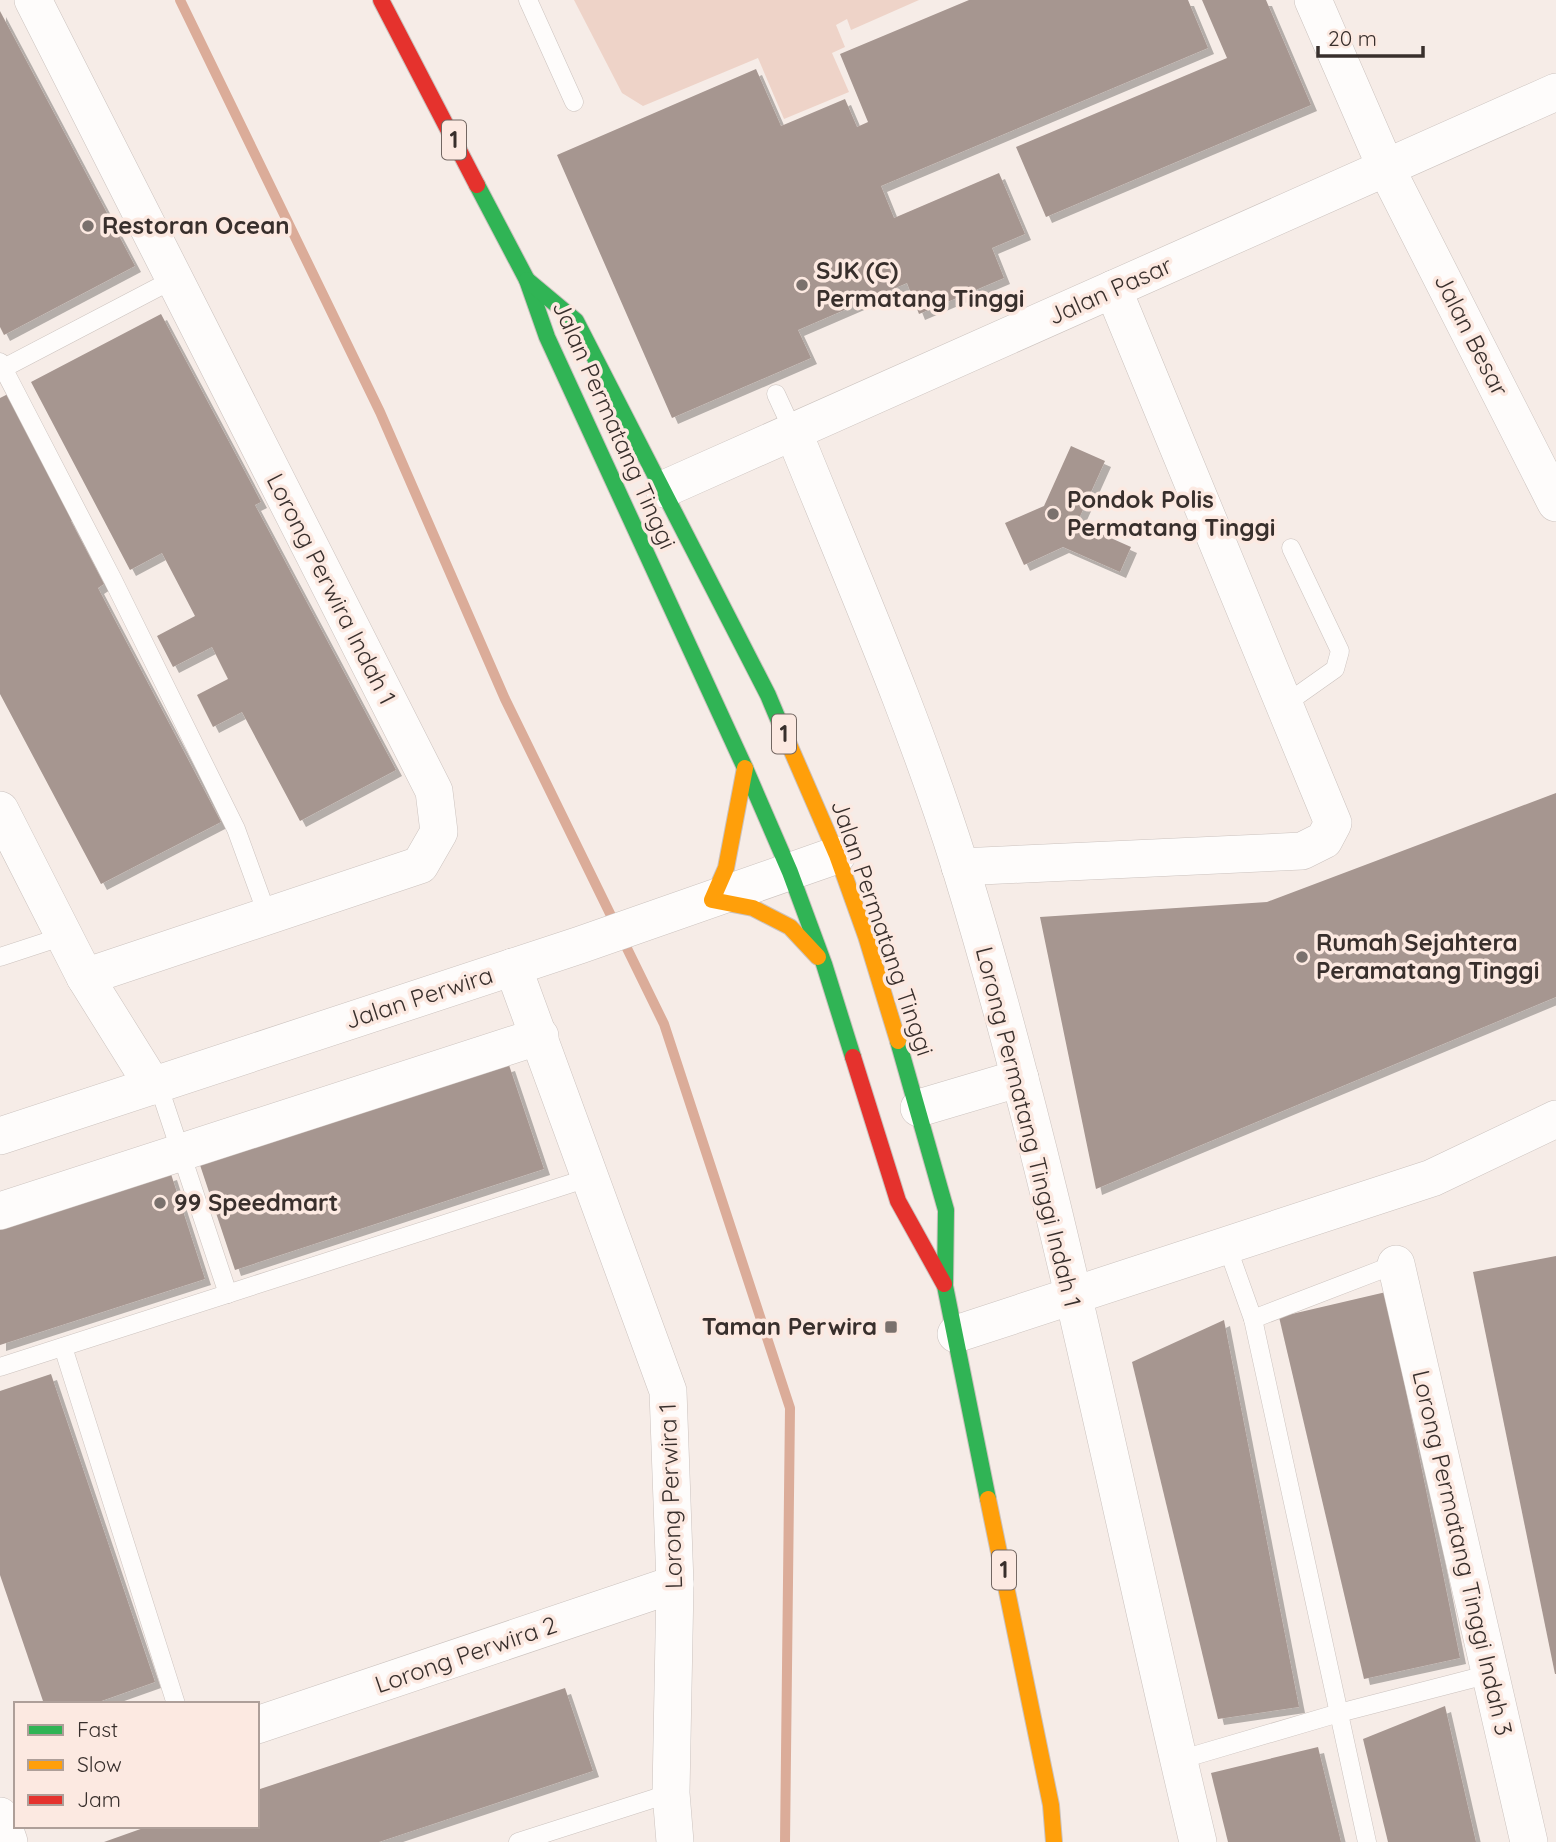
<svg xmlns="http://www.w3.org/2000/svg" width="1556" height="1842" font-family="Quicksand,sans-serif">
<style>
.green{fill:#eed3c8}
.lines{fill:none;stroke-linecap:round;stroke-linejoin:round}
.stream{stroke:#dbac99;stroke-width:10}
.building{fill:#a69690;filter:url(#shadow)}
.lane-casing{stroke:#cbc2be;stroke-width:19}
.street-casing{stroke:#cbc2be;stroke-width:38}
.fast-casing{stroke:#cbc2be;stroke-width:18}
.slow-casing{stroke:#cbc2be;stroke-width:18}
.jam-casing{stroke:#cbc2be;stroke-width:18}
.lane{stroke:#fefcfb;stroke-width:18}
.street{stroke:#fefcfb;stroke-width:37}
.fast{stroke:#30b455;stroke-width:16}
.slow{stroke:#ff9f0a;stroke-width:16}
.jam{stroke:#e5322d;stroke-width:16}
.poi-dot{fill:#7a716d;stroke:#fce9e1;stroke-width:2.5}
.labels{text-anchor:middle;stroke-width:7;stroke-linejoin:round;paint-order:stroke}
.shield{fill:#fce9e1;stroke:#736762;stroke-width:2}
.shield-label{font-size:23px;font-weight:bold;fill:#382f2c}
.poi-label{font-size:24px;font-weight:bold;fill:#382f2c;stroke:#fce9e1;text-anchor:start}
.street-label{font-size:24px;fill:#382f2c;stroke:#fce9e1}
</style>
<defs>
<filter id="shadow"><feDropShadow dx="6" dy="6" stdDeviation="0" flood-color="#0004"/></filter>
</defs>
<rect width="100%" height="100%" fill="#f6ece7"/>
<polygon class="green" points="574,0 919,0 851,30 847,19 836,25 845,47 832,53 849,92 784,119 758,58 643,106 622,93"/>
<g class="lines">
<polyline class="stream" points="180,0 380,412 505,699 664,1024 790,1408 785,1842"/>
</g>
<g class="building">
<polygon points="969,0 1188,0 1208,48 881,186 894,218 999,173 1025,234 992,248 1004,278 919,314 907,283 798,330 811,358 672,418 557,155 756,69 781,126 845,99 857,127 868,122 840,54"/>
<polygon points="1202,0 1266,0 1311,105 1046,217 1016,147 1227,58"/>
<polygon points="0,11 135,266 4,335 0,327"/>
<polygon points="161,314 261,502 255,505 396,770 300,821 242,712 213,727 197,695 228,679 212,647 173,667 157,636 195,616 162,553 130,570 31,382"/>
<polygon points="8,394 75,519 71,521 104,584 98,588 221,822 101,884 0,694 0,398"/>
<polygon points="1071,446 1105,461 1077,523 1131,547 1120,572 1063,547 1024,565 1005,523 1044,506"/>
<polygon points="1556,793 1556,997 1096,1189 1040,917 1267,902"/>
<polygon points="509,1065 544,1169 235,1270 200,1165"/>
<polygon points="171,1174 205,1279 0,1345 0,1228"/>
<polygon points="1556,1256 1556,1674 1555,1674 1473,1272"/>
<polygon points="1386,1292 1460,1658 1364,1679 1279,1317"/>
<polygon points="1224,1320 1299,1707 1218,1719 1132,1362"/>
<polygon points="51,1374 155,1682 93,1704 44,1704 0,1575 0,1391"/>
<polygon points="565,1688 593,1771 379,1842 104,1842 149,1826 257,1826 257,1790"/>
<polygon points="1445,1706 1476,1842 1388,1842 1363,1739"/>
<polygon points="1318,1747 1341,1842 1228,1842 1211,1773"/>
</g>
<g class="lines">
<g class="lane-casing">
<g id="lane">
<polyline points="528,0 574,102"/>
<polyline points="0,362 113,580 236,829 268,917"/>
<polyline points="0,370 174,279"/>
<polyline points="776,394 793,431"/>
<polyline points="1284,705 1335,669 1340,651 1291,548"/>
<polyline points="0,957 64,936"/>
<polyline points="158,1084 228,1294"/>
<polyline points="1227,1246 1253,1319 1367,1842"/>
<polyline points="1253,1319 1396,1264"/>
<polyline points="63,1347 176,1704"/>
<polyline points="0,1367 591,1177"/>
<polyline points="1179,1760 1339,1713 1490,1674"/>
<polyline points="518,1842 671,1793"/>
</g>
</g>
<g class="street-casing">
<g id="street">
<polyline points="33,0 434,791 439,832 420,865 85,977"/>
<polyline points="1313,0 1386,168 1556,503"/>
<path d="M793 431C851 575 914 718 960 866 1058 1186 1120 1517 1198 1842"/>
<polyline points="664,489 1556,92"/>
<polyline points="0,810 85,977 153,1086"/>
<polyline points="960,867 1302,851 1324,840 1333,823 1113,289"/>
<polyline points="513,967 668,1391 675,1584 671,1793 675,1842"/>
<polyline points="919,1108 1020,1078"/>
<polyline points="0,1136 580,945 837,855"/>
<polyline points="0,1211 540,1036"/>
<polyline points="1396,1264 1529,1842"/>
<polyline points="956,1334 1432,1178 1556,1119"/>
<polyline points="257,1725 675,1584"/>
<polyline points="0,1816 9,1842"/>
</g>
</g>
<g class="fast-casing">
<g id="fast">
<polyline points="477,185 527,280 547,337 745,768 790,872 824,964 853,1057"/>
<polyline points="527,280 576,321 768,695 781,726"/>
<polyline points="898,1041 946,1210 945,1286 988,1499"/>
</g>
</g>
<g class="slow-casing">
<g id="slow">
<polyline points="781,726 837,855 866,936 898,1041"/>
<polyline points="745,768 726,868 712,900 753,908 790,927 818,957"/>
<polyline points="988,1499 1051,1805 1054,1842"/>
</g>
</g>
<g class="jam-casing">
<g id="jam">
<polyline points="381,0 477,185"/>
<polyline points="853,1057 898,1201 944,1284"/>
</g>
</g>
<use href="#lane" class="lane"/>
<use href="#street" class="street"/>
<use href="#fast" class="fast"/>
<use href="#slow" class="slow"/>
<use href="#jam" class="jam"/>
</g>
<g class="poi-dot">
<circle cx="88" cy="226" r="7"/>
<circle cx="802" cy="285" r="7"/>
<circle cx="1053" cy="514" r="7"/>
<circle cx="1302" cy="957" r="7"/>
<circle cx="160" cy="1203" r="7"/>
<rect x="884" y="1320" width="14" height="14" rx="3.5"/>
</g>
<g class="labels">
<g class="shield">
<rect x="442" y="120.5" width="24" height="39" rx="5"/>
<rect x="772" y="714.5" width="24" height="39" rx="5"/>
<rect x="992" y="1550.5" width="24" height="39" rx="5"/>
</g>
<g class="shield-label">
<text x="454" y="148">1</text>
<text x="784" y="742">1</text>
<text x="1004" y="1578">1</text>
</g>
<g class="poi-label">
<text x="102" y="234">Restoran Ocean</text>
<text x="816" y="279">SJK (C)<tspan x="816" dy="28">Permatang Tinggi</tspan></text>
<text x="1067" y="508">Pondok Polis<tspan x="1067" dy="28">Permatang Tinggi</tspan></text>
<text x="1316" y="951">Rumah Sejahtera<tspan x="1316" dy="28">Peramatang Tinggi</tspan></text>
<text x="174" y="1211">99 Speedmart</text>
<text x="877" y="1335" text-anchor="end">Taman Perwira</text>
</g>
<g class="street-label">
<text transform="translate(1110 291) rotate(-24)" y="8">Jalan Pasar</text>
<text transform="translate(1471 335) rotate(63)" y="8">Jalan Besar</text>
<text transform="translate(614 425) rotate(66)" y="8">Jalan Permatang Tinggi</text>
<text transform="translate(331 589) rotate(63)" y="8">Lorong Perwira Indah 1</text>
<text transform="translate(882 928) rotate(71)" y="8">Jalan Permatang Tinggi</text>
<text transform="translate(419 998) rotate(-18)" y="8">Jalan Perwira</text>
<text transform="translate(1028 1127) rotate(76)" y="8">Lorong Permatang Tinggi Indah 1</text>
<text transform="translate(671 1496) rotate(-92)" y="8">Lorong Perwira 1</text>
<text transform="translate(1462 1553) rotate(77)" y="8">Lorong Permatang Tinggi Indah 3</text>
<text transform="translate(466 1655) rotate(-19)" y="8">Lorong Perwira 2</text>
</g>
</g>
<rect x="14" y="1702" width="245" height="126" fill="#fce9e1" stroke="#ae9f99" stroke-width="2"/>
<rect x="28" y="1725" width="35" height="10" fill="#30b455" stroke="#ae9f99" stroke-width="2"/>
<text x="77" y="1737" font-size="21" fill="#382f2c">Fast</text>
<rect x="28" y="1760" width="35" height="10" fill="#ff9f0a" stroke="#ae9f99" stroke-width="2"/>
<text x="77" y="1772" font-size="21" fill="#382f2c">Slow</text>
<rect x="28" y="1795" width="35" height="10" fill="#e5322d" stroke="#ae9f99" stroke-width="2"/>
<text x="77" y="1807" font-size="21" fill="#382f2c">Jam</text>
<path d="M1318 46v10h105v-10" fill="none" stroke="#382f2c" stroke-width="3.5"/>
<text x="1328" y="46" font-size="21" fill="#382f2c" stroke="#fce9e1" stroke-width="5" paint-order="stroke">20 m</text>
</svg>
